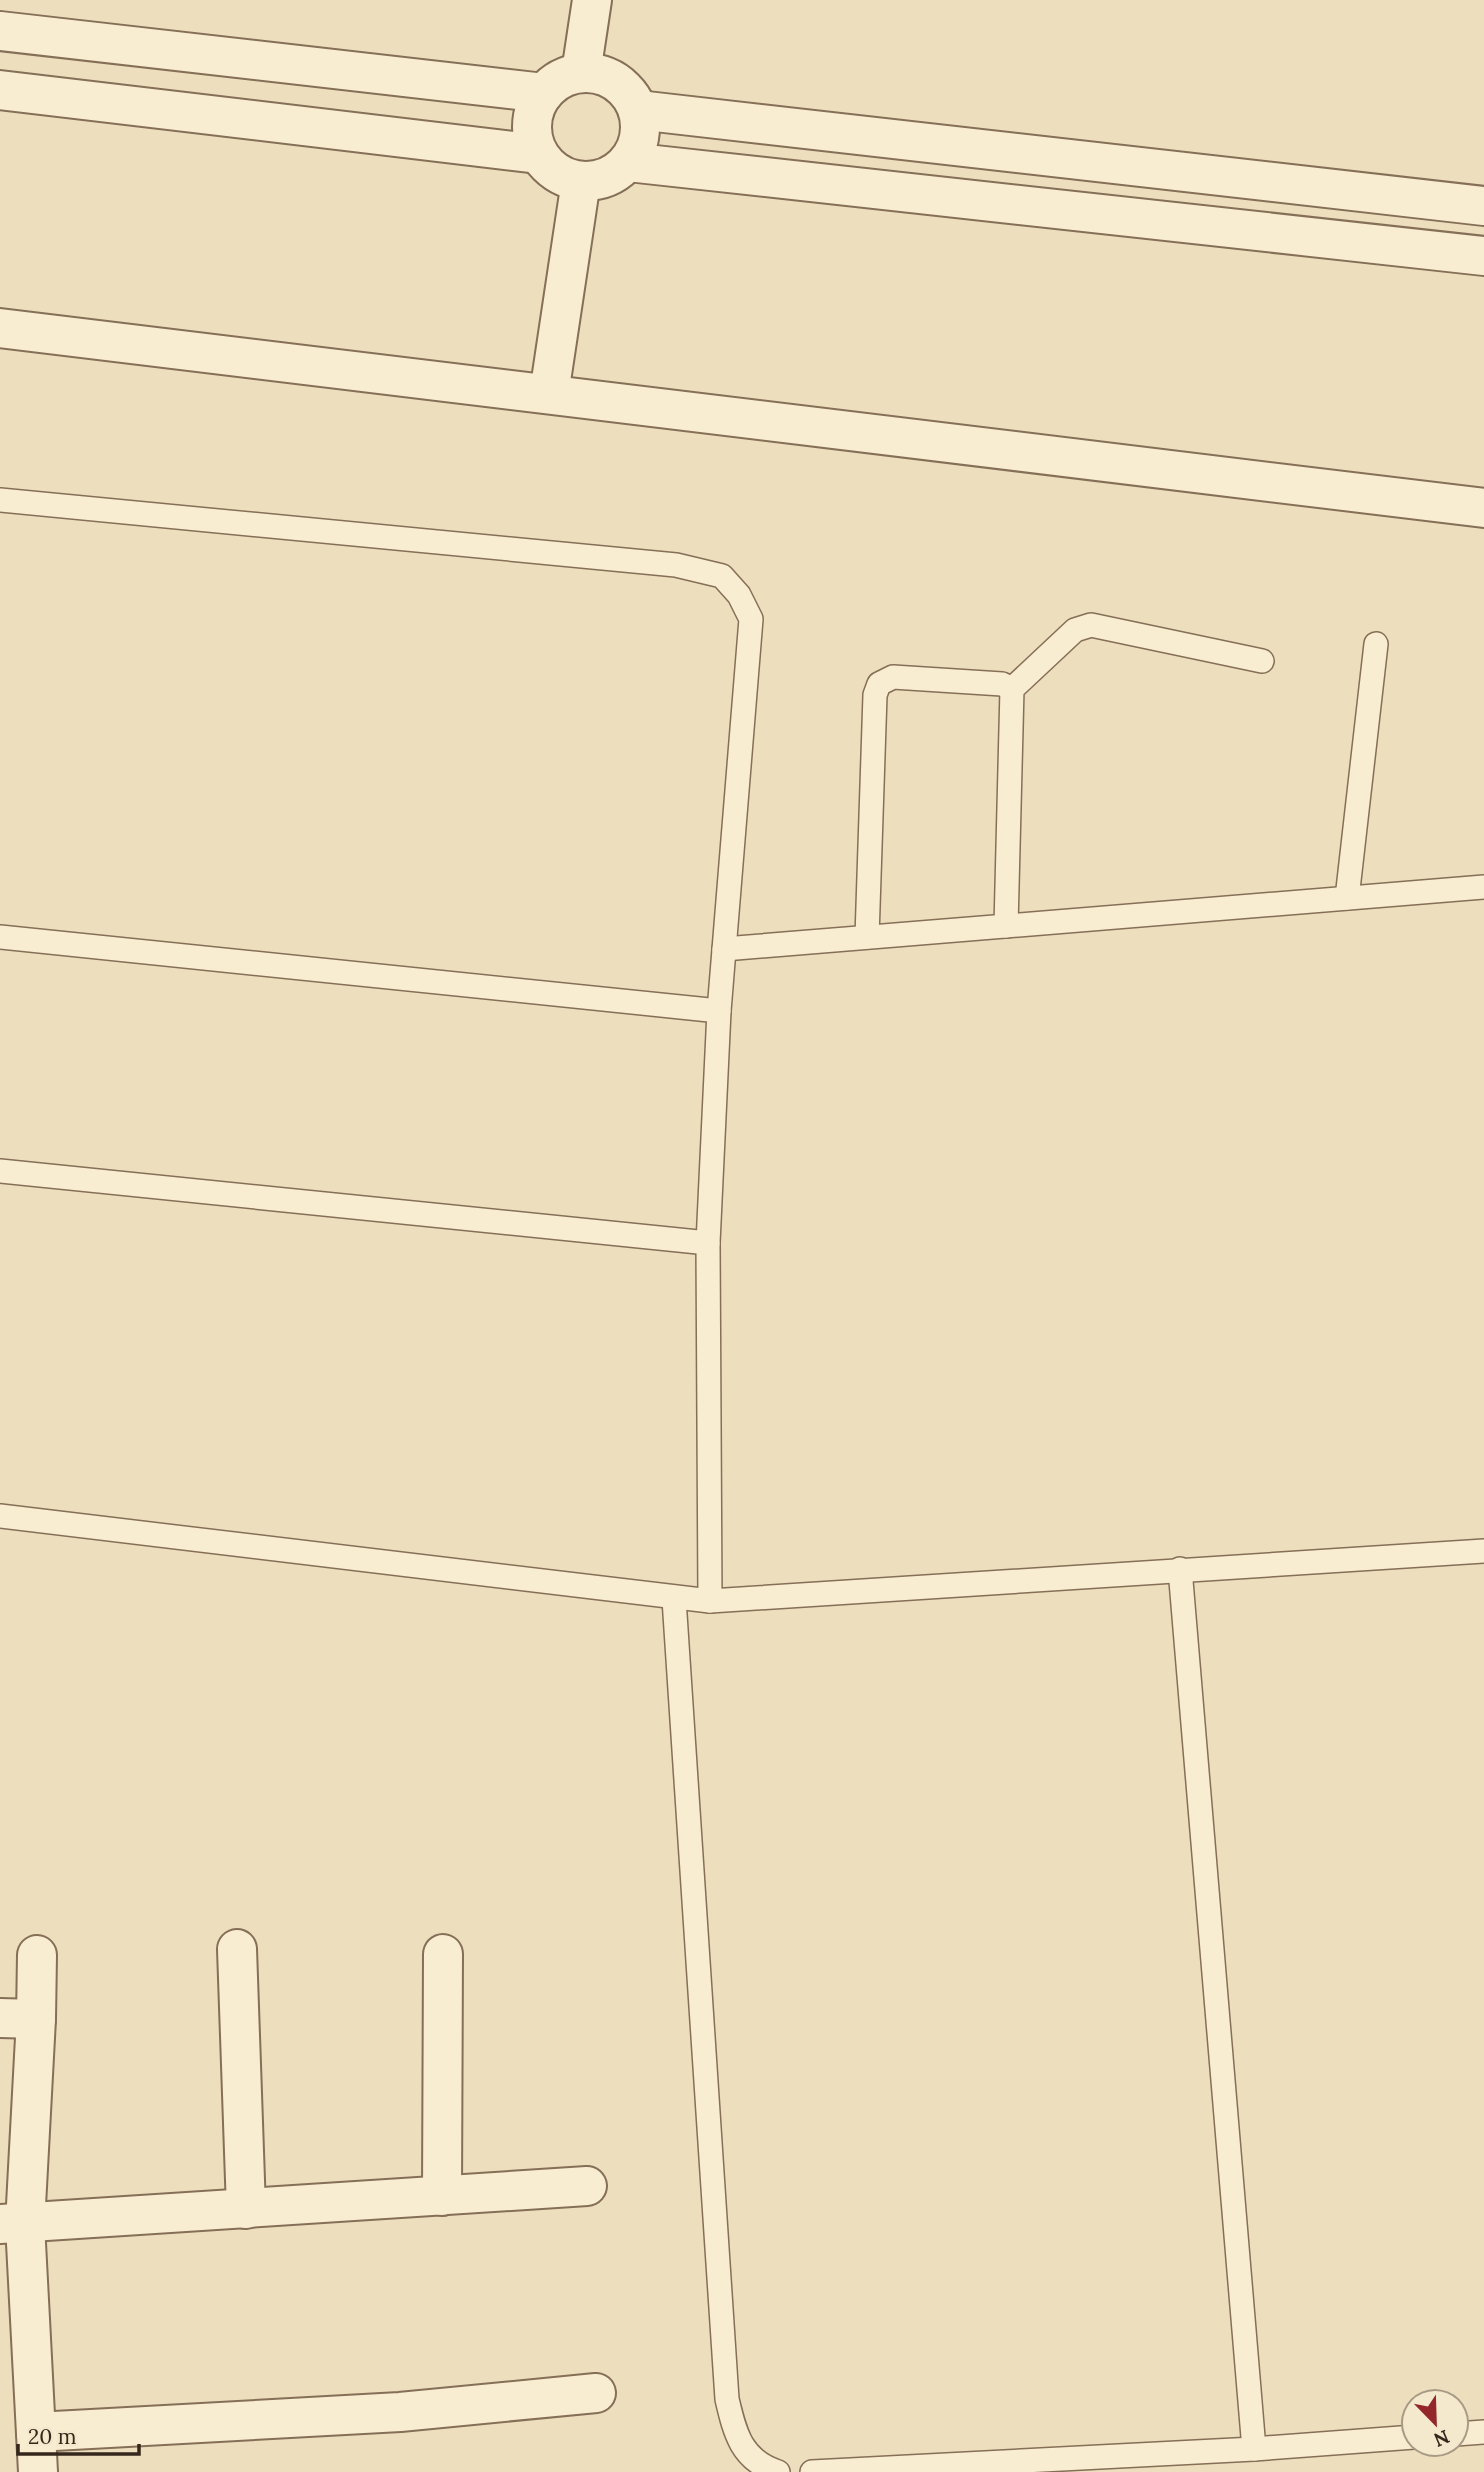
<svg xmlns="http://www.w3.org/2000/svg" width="1484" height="2472" font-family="Lora,serif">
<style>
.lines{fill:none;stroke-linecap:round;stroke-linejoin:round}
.lane-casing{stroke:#856f57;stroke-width:26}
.street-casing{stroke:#856f57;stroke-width:42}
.lane{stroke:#f8ecd1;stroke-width:23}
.street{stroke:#f8ecd1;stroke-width:38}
</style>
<rect width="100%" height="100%" fill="#eddebe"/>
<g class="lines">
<g class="lane-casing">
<g id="lane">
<polyline points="0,500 676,565 722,576 739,595 751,619 719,1011 708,1243 710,1601"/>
<polyline points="1347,898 1376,644"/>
<polyline points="1006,926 1012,689 1075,630 1091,625 1262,661"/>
<polyline points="0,937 719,1011"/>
<polyline points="867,937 875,695 879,684 893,677 1002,684 1012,689"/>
<polyline points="724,949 1484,887"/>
<polyline points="0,1171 708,1243"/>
<polyline points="0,1516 710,1601 1484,1551"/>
<polyline points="1180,1569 1254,2449"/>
<path d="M674 1599 727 2399C735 2433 741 2460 778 2472"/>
<polyline points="1456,2434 1484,2432"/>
<polyline points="812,2472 1254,2449 1414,2437"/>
</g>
</g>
<g class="street-casing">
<g id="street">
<polyline points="0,31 544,93"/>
<circle cx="586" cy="127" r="54"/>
<polyline points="581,73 592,0"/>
<polyline points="0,90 538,154"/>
<polyline points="638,110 1484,206"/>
<polyline points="628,162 1484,256"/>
<polyline points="0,328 1484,508"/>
<polyline points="549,394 581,181"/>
<polyline points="237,1949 246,2209"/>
<polyline points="37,1955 36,2019 25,2224 38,2472"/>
<polyline points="0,2018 36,2019"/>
<polyline points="442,2196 443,1954"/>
<polyline points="0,2224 587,2186"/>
<polyline points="36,2432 400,2412 596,2393"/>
</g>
</g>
<use href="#lane" class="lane"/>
<use href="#street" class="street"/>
</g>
<g transform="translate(1435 2423) rotate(157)"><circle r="33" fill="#f5e9cd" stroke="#a89b86" stroke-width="2"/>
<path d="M0-5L12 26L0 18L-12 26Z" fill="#94272a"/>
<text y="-10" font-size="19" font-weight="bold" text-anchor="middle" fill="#35271c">N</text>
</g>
<path d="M18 2444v10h121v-10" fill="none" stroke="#35271c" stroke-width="3.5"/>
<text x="28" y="2444" font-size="21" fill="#35271c" stroke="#f5e9cd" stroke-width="5" paint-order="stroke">20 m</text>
</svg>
